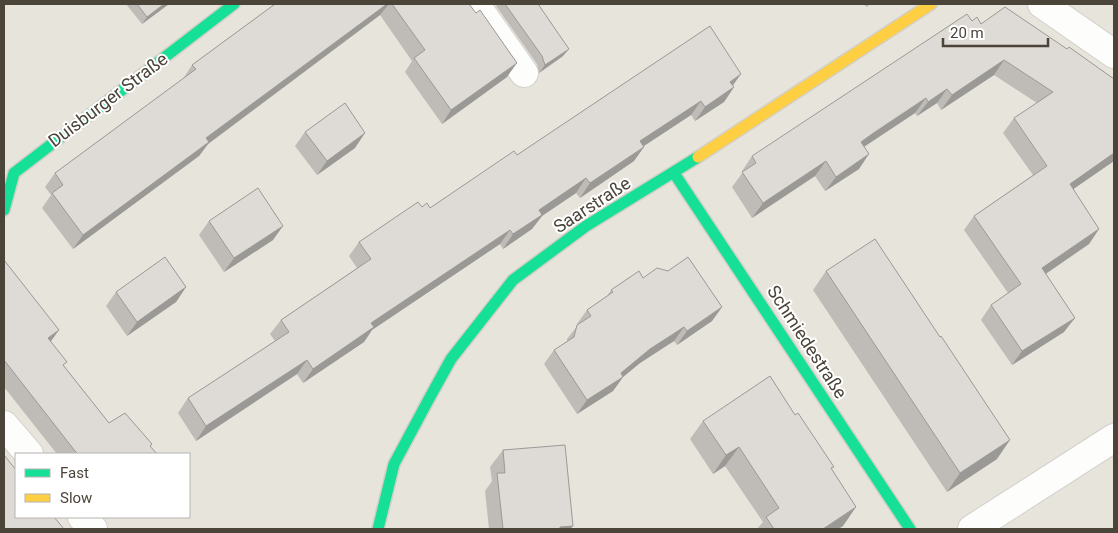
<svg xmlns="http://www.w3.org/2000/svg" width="1118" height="533" font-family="Roboto,sans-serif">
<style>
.residential{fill:#e7e4dc;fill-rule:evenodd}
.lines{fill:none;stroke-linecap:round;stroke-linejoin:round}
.street-casing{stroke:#d2d0cb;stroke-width:30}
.fast-casing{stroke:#d3cfc5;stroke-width:14}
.slow-casing{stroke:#d3cfc5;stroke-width:14}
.street{stroke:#fdfdfc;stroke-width:28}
.fast{stroke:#16e098;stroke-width:11}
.slow{stroke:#ffcf43;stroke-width:11}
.wall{fill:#bfbcb8}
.shaded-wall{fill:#9b9996}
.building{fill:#dedbd6;stroke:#9b9996}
.labels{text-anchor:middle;stroke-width:4;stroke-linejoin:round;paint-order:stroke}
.street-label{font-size:18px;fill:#4b4439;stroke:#fff}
</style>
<rect width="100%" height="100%" fill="#f4f2ee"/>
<path class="residential" d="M4 4H1114V529H4ZM16 454H189V517H16Z"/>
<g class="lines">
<g class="street-casing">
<g id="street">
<polyline points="475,4 524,73"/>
<polyline points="1042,4 1114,54"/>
<polyline points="4,425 29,454"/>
<polyline points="82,517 93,529"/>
<polyline points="972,529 1114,438"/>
</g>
</g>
<g class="fast-casing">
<g id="fast">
<polyline points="674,173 910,529"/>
<polyline points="4,210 14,173 234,4"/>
<polyline points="378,529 394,464 430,397 451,359 513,280 586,226 698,157"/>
</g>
</g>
<g class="slow-casing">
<polyline id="slow" points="698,157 931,4"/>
</g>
<use href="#street" class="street"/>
<use href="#fast" class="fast"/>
<use href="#slow" class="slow"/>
</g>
<g class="wall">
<polygon points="126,4 169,4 142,24"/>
<polygon points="275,4 469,4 507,77 442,124 405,72 412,61 380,15 208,144 199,156 73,249 42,208 51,195 45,187 55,173 183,79 192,65"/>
<polygon points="498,4 538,4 563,56 539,73 537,64 496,6"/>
<polygon points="863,4 870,4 867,7"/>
<polygon points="972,21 1067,49 1114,79 1114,161 1073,189 1099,229 1089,244 1046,274 1064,332 1012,365 981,320 991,305 1008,293 964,230 974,216 1033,175 1003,133 1014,118 1037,103 994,75 941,110 937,103 917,116 915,113 864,147 859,169 825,191 815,176 752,218 732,187 743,172 742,171 752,156"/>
<polygon points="733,86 734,87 724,102 695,121 691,115 644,146 634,161 580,198 576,193 542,216 532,229 503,249 500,244 372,330 364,342 303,383 297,374 196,441 178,413 188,398 275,341 270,334 281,320 357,268 349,256 359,242 422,207 430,208 517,155"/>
<polygon points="305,132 355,148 317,175 295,146"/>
<polygon points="209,221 273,240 224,272 199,235"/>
<polygon points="4,260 51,342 64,366 109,423 152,444 150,447 157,454 57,454 4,387"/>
<polygon points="826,271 997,459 947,492 813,290"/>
<polygon points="643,278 722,307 712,321 677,345 674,341 640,363 623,377 613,391 577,414 544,364 554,350 567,342 567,339 578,325 577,324 587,310 607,296 611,290"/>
<polygon points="186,287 176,302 127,336 106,306 116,292"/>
<polygon points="795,415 832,470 843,526 838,529 757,529 763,522 725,466 713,474 690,439 703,421"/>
<polygon points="503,450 573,526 570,529 489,529 485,491 492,481 490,467"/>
</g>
<g class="shaded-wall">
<polygon points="164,4 169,4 142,24 147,17"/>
<polygon points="387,4 389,4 380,15 208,144 199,156 73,249 83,235 206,138"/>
<polygon points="569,49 563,56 539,73 545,65"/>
<polygon points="1004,60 994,75 941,110 952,95"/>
<polygon points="517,63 507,77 442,124 451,110"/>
<polygon points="741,74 731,88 730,82"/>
<polygon points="734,87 724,102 695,121 705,107"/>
<polygon points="947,89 937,103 917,116 928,102"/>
<polygon points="926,98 915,113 862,148 861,142 872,134"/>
<polygon points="701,101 691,115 630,155 640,141"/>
<polygon points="365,133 355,148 317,175 327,161"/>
<polygon points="644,147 634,161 580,198 590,183"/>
<polygon points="1114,153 1114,161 1059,199 1070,184"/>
<polygon points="869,154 859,169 825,191 836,177"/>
<polygon points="826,161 815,176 752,218 763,203"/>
<polygon points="586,178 576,193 542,216 532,229 503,249 513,234 539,210"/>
<polygon points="283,226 273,240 224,272 234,258"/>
<polygon points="1099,229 1089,244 1032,283 1042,268"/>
<polygon points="510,230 500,244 372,330 364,342 303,383 313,369 371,323"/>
<polygon points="186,287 176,302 127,336 137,322"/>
<polygon points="722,307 712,321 677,345 687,331"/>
<polygon points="1075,318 1064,332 1012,365 1022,351"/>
<polygon points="684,327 674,341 640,363 623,377 613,391 577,414 587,400 650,349"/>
<polygon points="59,330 49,344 48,338"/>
<polygon points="307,360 297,374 196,441 206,426"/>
<polygon points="1010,440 997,459 947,492 960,473"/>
<polygon points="739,447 725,466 713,474 726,455"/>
<polygon points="856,507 843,526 838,529 823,529"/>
<polygon points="573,526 570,529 558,529 560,527"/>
</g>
<g class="building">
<polygon points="137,4 164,4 147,17"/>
<polygon points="275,4 387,4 206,138 209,142 83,235 52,193 63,185 55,173 196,69 192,65"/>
<polygon points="392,4 469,4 476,13 480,10 517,63 451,110 414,58 425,50"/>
<polygon points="505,4 538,4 569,49 545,65 542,56"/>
<polygon points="1005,7 1067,49 1069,47 1114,79 1114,153 1070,184 1099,229 1042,268 1075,318 1022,351 991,305 1021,284 974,216 1047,166 1014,118 1053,92 1004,60 952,95 947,89 928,102 926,98 872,134 861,142 869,154 836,177 826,161 763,203 742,172 756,163 752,156 967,14 972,21 977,17 981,24"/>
<polygon points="710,26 741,74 730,82 734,87 705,107 701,101 640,141 644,147 590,183 586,178 539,210 542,215 513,234 510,230 371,323 374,327 313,369 307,360 206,426 188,398 289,332 281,320 371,259 359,242 418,202 422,207 427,203 430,208 514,151 517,155"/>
<polygon points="345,103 365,133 327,161 305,132"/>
<polygon points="258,188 283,226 234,258 209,221"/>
<polygon points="875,239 940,337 941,336 1010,440 960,473 826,271"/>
<polygon points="165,257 186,287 137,322 116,292"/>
<polygon points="688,257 722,307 687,331 684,327 650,349 621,373 623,377 587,400 554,350 574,337 577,325 591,316 587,310 613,292 611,290 639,271 643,278 657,268 668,271"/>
<polygon points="4,260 59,330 48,338 67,362 63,365 109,423 125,413 152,444 150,446 157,454 78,454 75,451 4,360"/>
<polygon points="770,376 795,415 798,413 834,467 831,468 856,507 823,529 774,529 766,517 779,508 739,447 726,455 703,421"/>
<polygon points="565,445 573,526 560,527 560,529 503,529 497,473 505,473 503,450"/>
<polygon points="4,455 16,470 16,517 54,517 64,529 4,529"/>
</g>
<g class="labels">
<g class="street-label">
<text transform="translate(108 100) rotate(-37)" y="6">Duisburger Straße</text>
<text transform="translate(592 205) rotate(-33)" y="6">Saarstraße</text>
<text transform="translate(807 342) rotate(57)" y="6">Schmiedestraße</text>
</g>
</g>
<rect width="1118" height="533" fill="none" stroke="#4b4439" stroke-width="10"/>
<rect x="15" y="453" width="175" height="65" fill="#ffffff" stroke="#b7b4b0"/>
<rect x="25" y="469" width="25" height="8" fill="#16e098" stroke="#b7b4b0"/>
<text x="60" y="478" font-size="15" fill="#4b4439">Fast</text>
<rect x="25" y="494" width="25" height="8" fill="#ffcf43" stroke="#b7b4b0"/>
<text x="60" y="503" font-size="15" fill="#4b4439">Slow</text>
<path d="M943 38v8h105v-8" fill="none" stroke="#4b4439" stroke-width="2.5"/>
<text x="950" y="38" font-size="15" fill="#4b4439" stroke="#ffffff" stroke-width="4" paint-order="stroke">20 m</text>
</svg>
